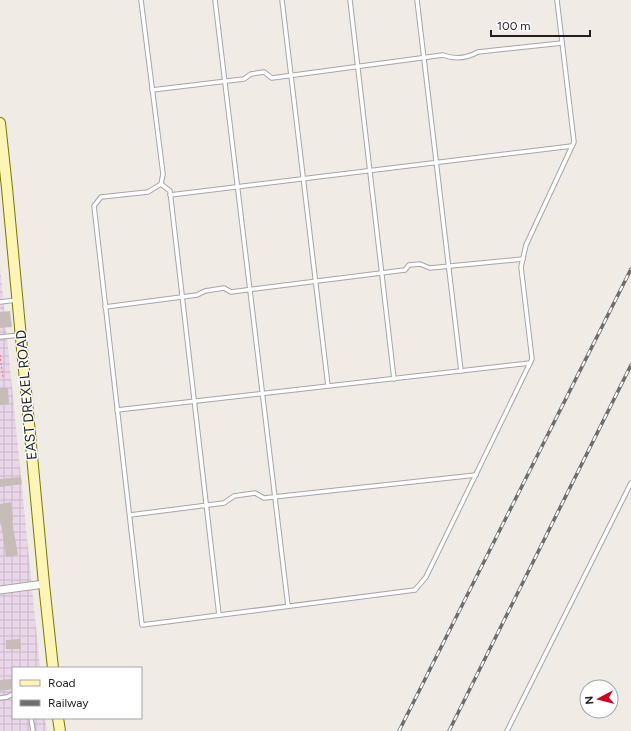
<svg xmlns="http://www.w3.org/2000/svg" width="631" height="731" font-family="Figtree,sans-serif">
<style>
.industrial{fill:url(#industrial-grid)}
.building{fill:#c8bcb8}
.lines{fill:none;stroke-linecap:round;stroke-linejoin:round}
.lane-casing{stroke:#a6a6a6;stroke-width:5.5}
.street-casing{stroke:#a6a6a6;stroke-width:9}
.secondary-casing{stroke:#7c7600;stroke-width:12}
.path{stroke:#ff6770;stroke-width:1;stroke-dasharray:2 2;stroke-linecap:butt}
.lane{stroke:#fff;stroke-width:3.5}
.street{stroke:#fff;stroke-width:7}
.secondary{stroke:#fdf5b6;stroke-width:10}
.rail-casing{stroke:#6d6d6d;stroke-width:3.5}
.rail{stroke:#fff;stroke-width:2;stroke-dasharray:6;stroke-linecap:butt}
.labels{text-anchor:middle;stroke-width:3;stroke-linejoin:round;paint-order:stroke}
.street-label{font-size:14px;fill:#1f1f1f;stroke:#fff}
</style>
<defs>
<pattern id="industrial-grid" width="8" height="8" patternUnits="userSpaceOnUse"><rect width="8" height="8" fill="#ead6e9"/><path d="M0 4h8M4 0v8" fill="none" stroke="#c8b7c7"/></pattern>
</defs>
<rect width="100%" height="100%" fill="#f0ebe5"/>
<polygon class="industrial" points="0,267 40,668 13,668 13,718 45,718 47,731 0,731"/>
<g class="building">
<polygon points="10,311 12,327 0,328 0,312"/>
<polygon points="0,388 8,388 9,404 0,405"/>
<polygon points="21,477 22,484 0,487 0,479"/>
<polygon points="11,502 13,520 12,521 18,555 6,557 1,523 0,523 0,504"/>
<polygon points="20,639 21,649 6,649 6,640"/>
<polygon points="13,679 13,689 0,691 0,680"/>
</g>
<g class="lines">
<g class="lane-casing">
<g id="lane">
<polyline points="141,0 163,174 161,184 148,192 101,197 94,206 142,625 415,590 426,577 532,359 521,267 526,245 574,142 557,0"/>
<polyline points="215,0 288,606"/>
<polyline points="282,0 328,386"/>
<polyline points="350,0 394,379"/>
<polyline points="417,0 461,371"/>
<path d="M152 90 244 79 251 74 264 72 272 78 443 55C456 60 467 58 478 52L562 43"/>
<polyline points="161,184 170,191 219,615"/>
<polyline points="170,195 572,146"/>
<polyline points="0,302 17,300"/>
<polyline points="105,307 197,295 205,291 224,288 231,292 405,270 409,265 420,264 430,268 523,259"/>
<polyline points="0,337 20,335"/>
<polyline points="117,410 530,363"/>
<polyline points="130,515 224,503 234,496 255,493 264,498 476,475"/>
<polyline points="0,698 7,697 13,694"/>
<polyline points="31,718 33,731"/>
<polyline points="507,731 631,483"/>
</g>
</g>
<g class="street-casing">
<polyline id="street" points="0,590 44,584"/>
</g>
<g class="secondary-casing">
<g id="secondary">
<polyline points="0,123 7,188 44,584 53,668"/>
<polyline points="58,718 60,731"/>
</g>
</g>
<polyline class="path" points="0,355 3,378"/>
<use href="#lane" class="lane"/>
<use href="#street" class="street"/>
<use href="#secondary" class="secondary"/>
<g class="rail-casing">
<g id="rail">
<polyline points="399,731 631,269"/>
<polyline points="449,731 631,365"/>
</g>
</g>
<use href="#rail" class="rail"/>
</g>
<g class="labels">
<g class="street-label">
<text transform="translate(26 395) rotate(-95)" y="5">EAST DREXEL ROAD</text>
</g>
</g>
<rect x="12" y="667" width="130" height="52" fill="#ffffff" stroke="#a5a5a5"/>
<rect x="20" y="680" width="20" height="6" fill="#fdf5b6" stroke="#a5a5a5"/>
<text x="48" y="687" font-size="12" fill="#1f1f1f">Road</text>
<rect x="20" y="700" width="20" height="6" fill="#6d6d6d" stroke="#a5a5a5"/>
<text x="48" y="707" font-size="12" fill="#1f1f1f">Railway</text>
<g transform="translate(599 699) rotate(263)"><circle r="19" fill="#ffffff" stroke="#a5a5a5"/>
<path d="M0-3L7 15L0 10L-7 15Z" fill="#ce0021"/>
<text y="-6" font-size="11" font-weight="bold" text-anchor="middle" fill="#1f1f1f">N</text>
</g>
<path d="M491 30v6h99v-6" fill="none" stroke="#1f1f1f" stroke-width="2"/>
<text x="497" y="30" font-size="12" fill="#1f1f1f" stroke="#ffffff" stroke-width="3" paint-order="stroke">100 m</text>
</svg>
